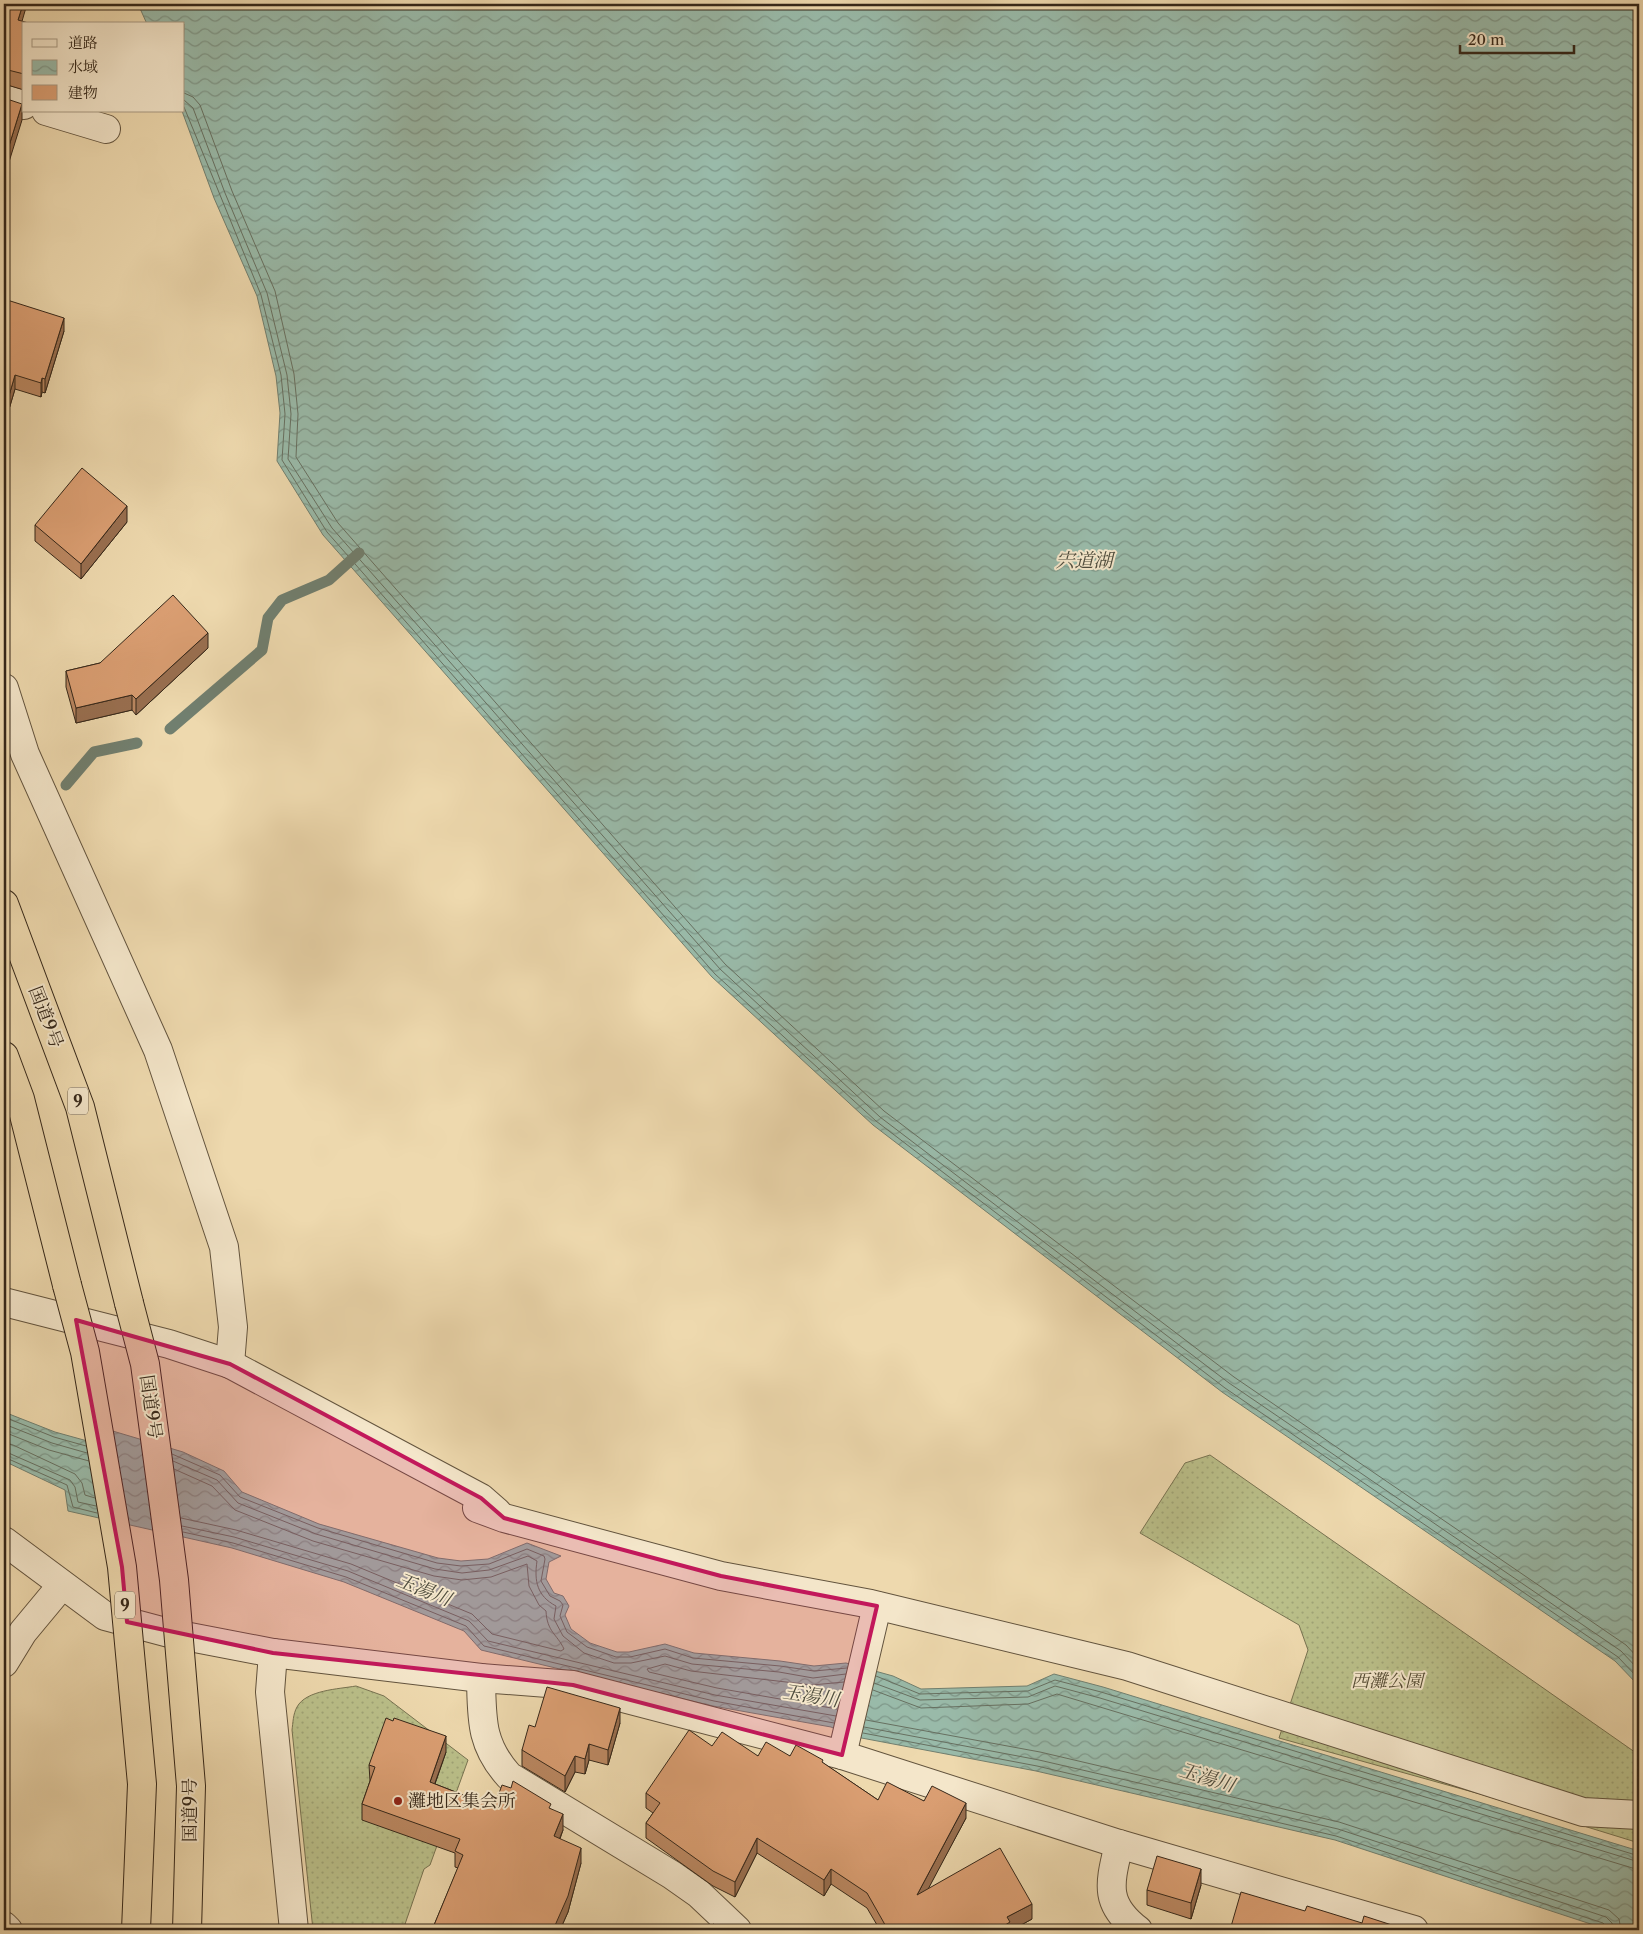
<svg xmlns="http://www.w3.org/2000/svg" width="1643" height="1934" font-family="'Libre Caslon Text','Noto Serif JP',serif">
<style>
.grass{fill:url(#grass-dots);stroke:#787351}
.water{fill:url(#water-waves);stroke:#717f6f}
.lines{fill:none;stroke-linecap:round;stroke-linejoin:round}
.shore{stroke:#677061;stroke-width:1}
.stream{stroke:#717f6f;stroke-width:11}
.street-casing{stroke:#63543e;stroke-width:30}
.highway-casing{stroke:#352719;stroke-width:30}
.street{stroke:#f4e6ca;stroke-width:28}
.highway{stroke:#eed9ae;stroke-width:28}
.highway-bridge-casing{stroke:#352719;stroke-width:30;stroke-linecap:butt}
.highway-bridge{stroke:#eed9ae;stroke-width:28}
.wall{fill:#bb8862;stroke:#352719}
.shaded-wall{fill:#996f50;stroke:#352719}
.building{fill:#da9e72;stroke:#352719}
.marked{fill:#c2185b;fill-opacity:0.2;stroke:#c2185b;stroke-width:4;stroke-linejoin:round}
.poi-dot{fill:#8f2418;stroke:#f4e6ca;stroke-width:2}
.labels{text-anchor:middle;stroke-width:4;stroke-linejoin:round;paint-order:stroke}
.shield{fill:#f4e6ca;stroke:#6e604e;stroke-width:1}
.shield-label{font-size:16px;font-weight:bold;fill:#352719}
.street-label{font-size:18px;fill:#352719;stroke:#f4e6ca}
.park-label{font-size:18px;font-style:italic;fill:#564d35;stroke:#f4e6ca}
.poi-label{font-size:18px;fill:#352719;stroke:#f4e6ca;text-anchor:start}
.water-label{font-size:19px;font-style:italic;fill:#4e4c3d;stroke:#f4e6ca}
</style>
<defs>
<pattern id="grass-dots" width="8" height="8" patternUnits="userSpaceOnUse" patternTransform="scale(1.25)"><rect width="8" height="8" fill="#babf89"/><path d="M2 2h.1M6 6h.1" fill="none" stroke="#a0a476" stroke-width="1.8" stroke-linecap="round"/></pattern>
<pattern id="water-waves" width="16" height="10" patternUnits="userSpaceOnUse" patternTransform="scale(1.25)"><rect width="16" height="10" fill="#99baa9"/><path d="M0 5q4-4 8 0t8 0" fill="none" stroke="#7e9789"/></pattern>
</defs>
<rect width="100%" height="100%" fill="#eed9ae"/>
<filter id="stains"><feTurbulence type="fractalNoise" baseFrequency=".004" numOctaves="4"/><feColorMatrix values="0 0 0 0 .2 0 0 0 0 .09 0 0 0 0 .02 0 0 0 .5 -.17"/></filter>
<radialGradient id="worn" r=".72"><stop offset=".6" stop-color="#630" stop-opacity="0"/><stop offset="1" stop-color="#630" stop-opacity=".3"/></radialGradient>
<g class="grass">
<polygon points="1210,1455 1639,1755 1639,1843 1480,1794 1279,1738 1308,1650 1299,1625 1140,1533 1185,1463"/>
<path d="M356 1686 384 1696 468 1760 430 1865 424 1869 403 1930H313L292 1730C293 1723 293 1714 297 1707 306 1690 339 1689 356 1686Z"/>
</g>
<g class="water">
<polygon points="138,4 1639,4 1639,1686 1615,1661 1222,1392 873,1125 712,977 323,535 277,461 280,413 276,376 257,296 214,198 182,111 184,24 147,24"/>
<polygon points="4,1412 55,1432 91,1442 106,1429 183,1452 224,1471 242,1492 319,1524 438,1558 461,1561 488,1559 527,1543 561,1556 549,1562 546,1579 554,1593 563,1596 569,1606 565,1615 571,1629 590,1643 617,1652 629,1652 665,1644 694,1653 780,1661 814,1666 846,1663 893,1676 921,1689 1027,1686 1054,1674 1103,1687 1639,1851 1639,1930 1609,1930 1335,1840 1036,1771 851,1736 831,1727 713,1706 481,1650 464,1631 344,1582 232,1548 68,1511 65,1490 4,1461"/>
</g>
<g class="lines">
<g class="shore">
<polyline points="184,93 193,97 200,105 232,191 275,291 294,374 298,414 296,457 338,523 725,964 884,1111 1234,1377 1626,1645 1639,1659"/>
<polyline points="184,100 193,108 225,193 267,293 287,375 291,414 288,459 332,528 720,969 880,1117 1229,1383 1621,1651 1639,1670"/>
<polyline points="184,107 261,295 281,375 285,414 282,460 327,532 715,974 876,1121 1225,1388 1618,1657 1639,1679"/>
<polyline points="4,1417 54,1437 86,1446"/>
<polyline points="4,1424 52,1443 87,1453"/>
<polyline points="4,1432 49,1450 89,1461"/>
<polyline points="4,1443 13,1445 75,1474 82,1483 85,1495 95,1498"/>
<polyline points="4,1451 70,1480 75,1487 78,1502 96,1506"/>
<polyline points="172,1454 220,1475 240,1497 318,1528 437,1563 461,1566 489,1564 527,1549 544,1556 545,1559 541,1581 550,1596 560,1601 563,1605 560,1616 567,1632 587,1647 616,1657 630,1657 665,1649 693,1658 780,1666 814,1671 847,1668"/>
<polyline points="4,1457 67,1485 73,1507 97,1513"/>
<path d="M173 1461 217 1480 238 1503 316 1534 435 1569 462 1573 489 1570 528 1556 537 1561C534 1581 537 1596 556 1606L554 1619 563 1636 584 1653 614 1663H631L665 1656 692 1664 779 1672 813 1678 846 1674"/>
<path d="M174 1469 212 1486 235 1510 313 1541 434 1576 462 1580 491 1577 527 1564 529 1586 539 1605 546 1611C547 1632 557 1634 564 1649L561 1651 492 1634 472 1614 351 1564 236 1530 181 1518"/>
<polyline points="182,1526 234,1537 348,1571 469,1621 488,1641 715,1695 836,1716"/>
<polyline points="183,1532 233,1543 346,1577 466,1626 484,1646 714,1701 834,1723"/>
<polyline points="876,1676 920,1694 1028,1691 1055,1680 1101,1692 1639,1856"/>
<polyline points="874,1683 920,1700 1028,1697 1055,1686 1100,1698 1639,1862"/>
<polyline points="873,1690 921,1708 1028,1704 1057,1694 1639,1870"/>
<polyline points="837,1709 717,1688 649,1672 647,1669 665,1664 691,1671 812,1685 844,1682"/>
<polyline points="866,1720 1040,1752 1339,1822 1609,1910 1619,1919 1621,1930"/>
<polyline points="864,1727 1039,1760 1338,1829 1606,1917 1612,1923 1614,1930"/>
<polyline points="863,1733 1037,1766 1336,1836 1603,1923 1608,1930"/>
</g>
<g class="stream">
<polyline points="170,729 262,650 268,618 282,600 329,580 359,553"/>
<polyline points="66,785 94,752 137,743"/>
</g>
<g class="street-casing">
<g id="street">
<polyline points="4,99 24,105"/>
<polyline points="46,111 106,129"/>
<polyline points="4,688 25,754 158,1050 224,1247 233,1327 230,1364"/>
<polyline points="4,1302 169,1344 230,1364 481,1498 497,1512"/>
<polyline points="477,1508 504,1518 721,1576 871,1604 1127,1666 1583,1812 1639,1815"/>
<polyline points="4,1541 105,1616 169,1633 273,1653 481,1678 573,1685 842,1755 1119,1844 1414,1930"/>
<polyline points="273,1653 270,1692 294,1930"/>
<polyline points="4,1663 23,1632 62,1585"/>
<path d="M481 1678C482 1718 480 1744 509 1776L672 1875 699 1894 737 1930"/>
<polyline points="842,1755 877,1606"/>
<path d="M1119 1844C1110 1883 1103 1903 1138 1930"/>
<polyline points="4,1926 8,1930"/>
</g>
</g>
<g class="highway-casing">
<g id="highway">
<polyline points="4,904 80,1107 129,1303"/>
<polyline points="4,1056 20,1099 67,1285"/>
</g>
</g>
<use href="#street" class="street"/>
<use href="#highway" class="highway"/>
<g class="highway-bridge-casing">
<g id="highway-bridge">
<polyline points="67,1285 85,1352 122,1567 142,1784 136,1930"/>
<polyline points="129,1303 145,1364 174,1580 191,1786 187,1930"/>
</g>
</g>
<use href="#highway-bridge" class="highway-bridge"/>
</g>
<g class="wall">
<polygon points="4,4 22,21 24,24 24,90 4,84"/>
<polygon points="4,299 64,331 45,393 42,392 41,397 15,389 4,426"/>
<polygon points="127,522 81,579 35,541 35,525"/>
<polygon points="208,648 136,715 132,710 76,723 66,687 66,671 100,663"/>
<polygon points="620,1723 608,1765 589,1760 585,1774 575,1772 565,1792 522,1766 522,1750 535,1727"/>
<polygon points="712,1746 758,1756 790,1756 823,1763 878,1800 924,1801 966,1818 928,1888 1032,1919 1012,1930 880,1930 867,1908 831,1884 824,1896 757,1853 735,1897 713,1886 646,1838 646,1823 653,1813 646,1808 646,1793"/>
<polygon points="446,1752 435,1784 494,1807 551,1809 563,1830 560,1839 581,1863 568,1912 560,1930 432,1930 458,1868 455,1867 455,1853 362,1820 362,1804 370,1781 369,1765"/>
<polygon points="1201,1885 1191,1919 1147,1905 1147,1890"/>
</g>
<g class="shaded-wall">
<polygon points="23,4 27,4 18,35 18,20"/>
<polygon points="22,104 22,120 4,178 4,162"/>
<polygon points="64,318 64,331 45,393 45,379"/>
<polygon points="15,375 15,389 4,426 4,413"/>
<polygon points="42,378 42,392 41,397 41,383"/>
<polygon points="127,506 127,522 81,579 81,564"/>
<polygon points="208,633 208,648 136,715 136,699"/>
<polygon points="132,695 132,710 76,723 76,708"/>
<polygon points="620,1708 620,1723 608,1765 608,1750"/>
<polygon points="446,1736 446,1752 430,1797 430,1782"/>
<polygon points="589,1744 589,1760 585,1774 585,1759"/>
<polygon points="575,1756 575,1772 565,1792 565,1776"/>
<polygon points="966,1803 966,1818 917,1910 917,1895"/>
<polygon points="563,1814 563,1830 554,1852 554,1836"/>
<polygon points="757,1838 757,1853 735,1897 735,1882"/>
<polygon points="581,1848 581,1863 568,1912 560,1930 553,1930"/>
<polygon points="831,1869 831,1884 824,1896 824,1880"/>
<polygon points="1201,1869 1201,1885 1191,1919 1191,1903"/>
<polygon points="1032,1904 1032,1919 1012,1930 1002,1930 1002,1927 1007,1917"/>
</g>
<g class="building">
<polygon points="4,4 23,4 18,20 32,24 24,24 24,74 4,69"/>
<polygon points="4,98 22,104 4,162"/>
<polygon points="4,299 64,318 45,379 42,378 41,383 15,375 4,413"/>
<polygon points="82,468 127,506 81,564 35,525"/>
<polygon points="173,595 208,633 136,699 132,695 76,708 66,671 100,663"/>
<polygon points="547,1687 620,1708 608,1750 589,1744 585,1759 575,1756 565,1776 522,1750 529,1725 535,1727"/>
<polygon points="386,1718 393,1721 394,1718 446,1736 430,1782 494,1807 502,1785 511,1788 513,1781 551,1804 549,1808 563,1814 554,1836 581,1848 568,1896 553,1930 505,1930 501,1928 500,1930 432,1930 463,1855 455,1851 460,1839 362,1804 375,1767 369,1765"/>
<polygon points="689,1730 712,1746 722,1732 758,1756 766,1742 790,1756 796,1745 823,1760 822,1762 878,1800 887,1782 924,1801 932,1786 966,1803 917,1895 1000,1848 1032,1904 1007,1917 1010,1922 1002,1927 1004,1930 888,1930 867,1893 831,1869 824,1880 757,1838 735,1882 713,1871 646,1823 660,1803 646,1793"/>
<polygon points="1157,1856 1201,1869 1191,1903 1147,1890"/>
<polygon points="1241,1892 1305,1911 1307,1906 1362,1923 1364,1916 1398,1927 1397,1930 1230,1930"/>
<polygon points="713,1924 729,1930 710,1930"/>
</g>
<path class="marked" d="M76 1320 230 1364 481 1498 504 1518 721 1576 877 1606 842 1755 573 1685 273 1653 127 1622 122 1567Z"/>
<circle class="poi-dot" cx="398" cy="1801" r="5"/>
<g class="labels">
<g class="shield">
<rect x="68" y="1087.5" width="20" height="27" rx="4"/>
<rect x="115" y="1591.5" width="20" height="27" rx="4"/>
</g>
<g class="shield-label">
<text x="78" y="1107">9</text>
<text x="125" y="1611">9</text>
</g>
<g class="street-label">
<text transform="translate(46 1017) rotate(69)" y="6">国道9号</text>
<text transform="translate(151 1407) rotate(82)" y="6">国道9号</text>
<text transform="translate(190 1810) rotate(-90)" y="6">国道9号</text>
</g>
<g class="park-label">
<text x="1387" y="1687">西灘公園</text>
</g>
<g class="poi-label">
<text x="408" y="1807">灘地区集会所</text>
</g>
<g class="water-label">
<text x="1084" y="567">宍道湖</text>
<text transform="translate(424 1589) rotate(22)" y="7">玉湯川</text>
<text transform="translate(811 1695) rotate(9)" y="7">玉湯川</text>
<text transform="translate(1207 1777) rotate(17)" y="7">玉湯川</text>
</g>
</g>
<rect width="1643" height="1934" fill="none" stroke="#eed9ae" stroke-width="20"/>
<rect x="5" y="5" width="1633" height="1924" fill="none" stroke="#352719" stroke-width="2.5"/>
<rect x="10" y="10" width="1623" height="1914" fill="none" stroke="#352719"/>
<rect x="22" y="22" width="162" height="90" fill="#f4e6ca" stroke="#a89a83"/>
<rect x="32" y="39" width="25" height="8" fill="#f4e6ca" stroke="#a89a83"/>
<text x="68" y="48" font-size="15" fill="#352719">道路</text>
<rect x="32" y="60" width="25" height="15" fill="url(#water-waves)" stroke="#a89a83"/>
<text x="68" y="72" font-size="15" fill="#352719">水域</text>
<rect x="32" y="85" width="25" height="15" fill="#da9e72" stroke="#a89a83"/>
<text x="68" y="98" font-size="15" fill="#352719">建物</text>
<path d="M1460 45v8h114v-8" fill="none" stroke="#352719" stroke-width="2.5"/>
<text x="1468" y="45" font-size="15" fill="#352719" stroke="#f4e6ca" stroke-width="4" paint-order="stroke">20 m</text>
<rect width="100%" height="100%" filter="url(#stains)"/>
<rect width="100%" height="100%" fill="url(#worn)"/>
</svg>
